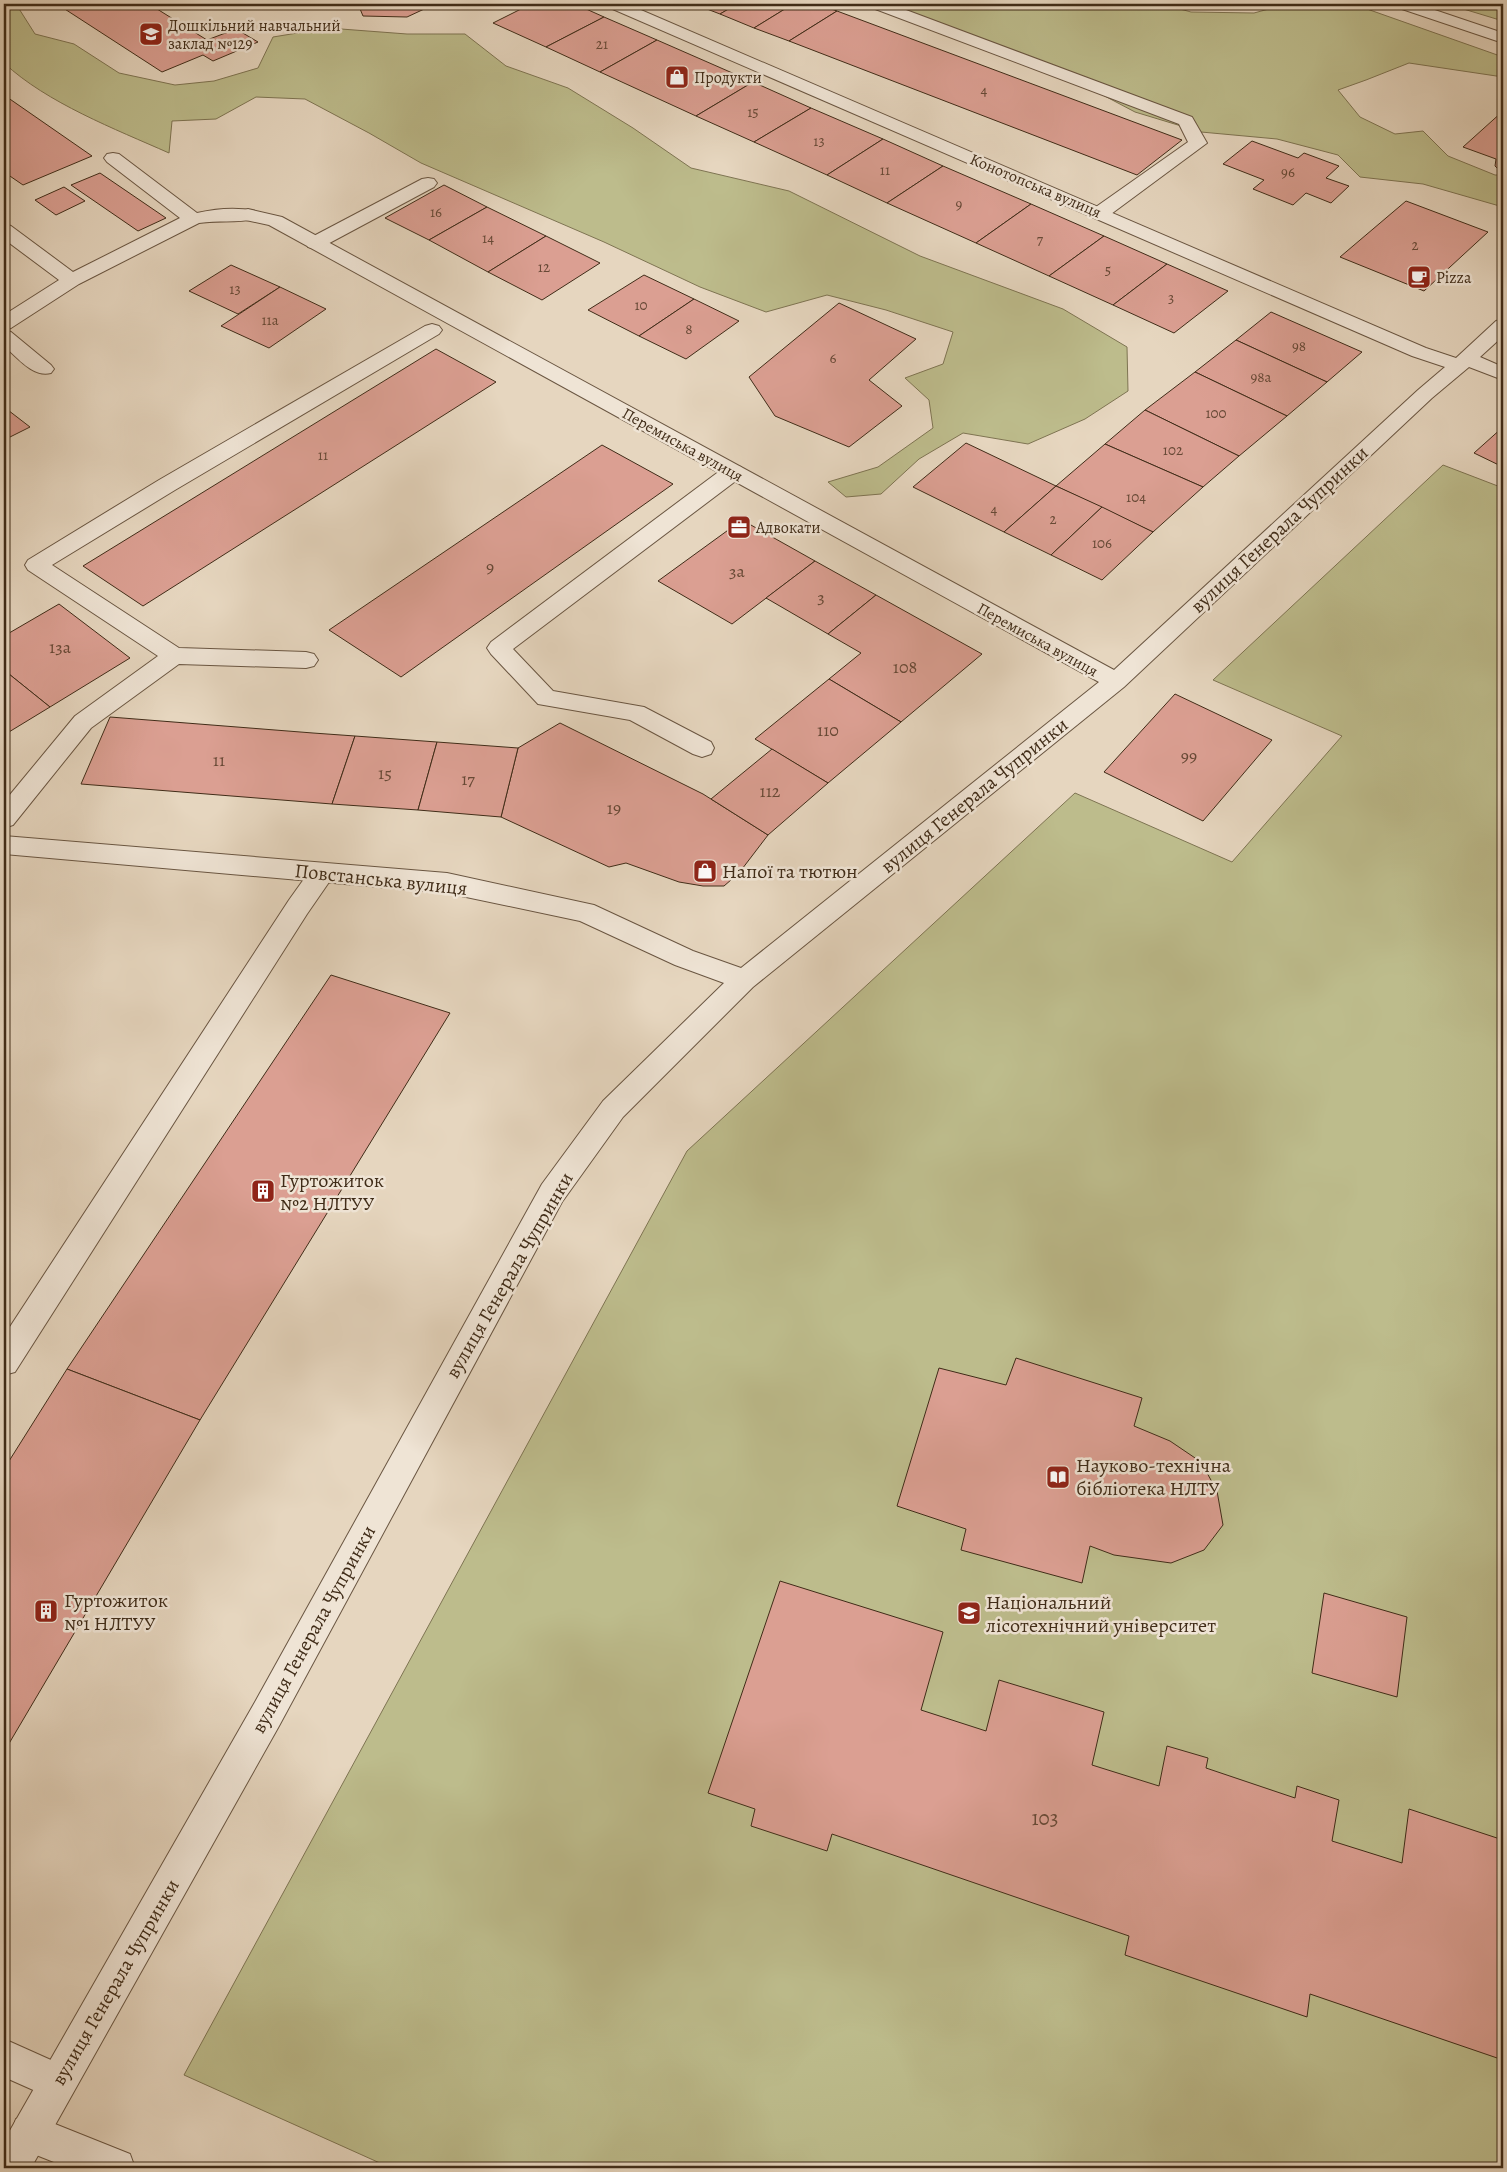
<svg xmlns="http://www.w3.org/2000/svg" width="1507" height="2172" font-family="Alegreya,serif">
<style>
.green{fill:#bdbc8c;stroke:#7e7452}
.building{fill:#db9f92;stroke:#402c18}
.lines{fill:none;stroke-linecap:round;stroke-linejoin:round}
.lane-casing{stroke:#6a5642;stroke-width:2}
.street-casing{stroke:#6a5642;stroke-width:2}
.lane{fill:#efe4d5;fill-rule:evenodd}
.street{fill:#efe4d5;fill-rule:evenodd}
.labels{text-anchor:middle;stroke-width:5;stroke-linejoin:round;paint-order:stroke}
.far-number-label{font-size:15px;fill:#674936}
.far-poi-label{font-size:16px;fill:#402c18;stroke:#efe4d5;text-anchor:start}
.far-street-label{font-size:16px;fill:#402c18;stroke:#efe4d5}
.number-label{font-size:18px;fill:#674936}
.street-label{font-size:20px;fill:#402c18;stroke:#efe4d5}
.poi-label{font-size:20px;fill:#402c18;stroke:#efe4d5;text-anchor:start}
.near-number-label{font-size:21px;fill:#674936}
</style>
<rect width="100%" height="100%" fill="#e6d6bf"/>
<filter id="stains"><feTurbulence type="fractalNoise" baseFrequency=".004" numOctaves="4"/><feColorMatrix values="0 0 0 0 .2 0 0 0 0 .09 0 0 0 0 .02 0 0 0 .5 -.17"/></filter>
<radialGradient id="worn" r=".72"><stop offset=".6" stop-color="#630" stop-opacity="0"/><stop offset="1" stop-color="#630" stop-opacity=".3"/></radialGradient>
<g class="green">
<path d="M4 4H16L35 34 74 44 119 73 175 85 214 81 258 68 273 37 328 28 407 34H465L506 66 568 88 633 128 691 168 789 191 920 256 1063 309 1127 347 1128 391 1085 419 1028 444 963 433 919 459 881 494 846 497 828 482 878 467 933 428 929 400 905 378 943 364 953 332 886 310 827 295 766 312 700 287 604 242 421 163 369 133 305 99 256 97 216 119 172 121 169 153C115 129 47 103 4 63Z"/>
<polygon points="854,4 1162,4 1191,12 1254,13 1287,4 1341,4 1367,9 1503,57 1503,77 1409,63 1366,80 1338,90 1360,117 1395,134 1423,131 1448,156 1495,175 1503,175 1503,207 1423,184 1360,177 1338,155 1277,139 1201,132 1135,112 1063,74 906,17"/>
<polygon points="1447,4 1503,4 1503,21"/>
<polygon points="1443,465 1503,488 1503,2168 391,2168 184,2075 687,1151 1075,793 1232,862 1342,736 1213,680"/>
</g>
<g class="building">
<polygon points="57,4 149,4 207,40 236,29 258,42 213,61 203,55 162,72"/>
<polygon points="358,4 435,4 407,17 363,16"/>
<polygon points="531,4 575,4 604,17 546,47 493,23"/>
<polygon points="694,4 737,4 720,14"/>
<polygon points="737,4 793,4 754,28 720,14"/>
<polygon points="793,4 818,4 837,11 789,41 754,28"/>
<polygon points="837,11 1182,140 1137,175 789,41"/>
<polygon points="604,17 657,40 600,72 546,47"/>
<polygon points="657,40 753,82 696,116 600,72"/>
<polygon points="753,82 811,108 754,142 696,116"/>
<polygon points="4,95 92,156 23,185 4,172"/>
<polygon points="811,108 883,139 827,175 754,142"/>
<polygon points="1503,111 1503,174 1495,166 1496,159 1463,147"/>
<polygon points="883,139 943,166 887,203 827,175"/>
<polygon points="1252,141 1298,158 1304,153 1339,166 1326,178 1349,186 1331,203 1306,193 1293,205 1253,189 1264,180 1223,164"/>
<polygon points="943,166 1031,204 976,243 887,203"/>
<polygon points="100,173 166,218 138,231 71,185"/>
<polygon points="444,185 487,207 429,240 385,218"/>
<polygon points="64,187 85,201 56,215 35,200"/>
<polygon points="1406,201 1488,232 1424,291 1340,257"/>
<polygon points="1031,204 1104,236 1049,276 976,243"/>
<polygon points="487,207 546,236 488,272 429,240"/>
<polygon points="546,236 600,263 542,300 488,272"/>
<polygon points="1104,236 1167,264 1113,305 1049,276"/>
<polygon points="1167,264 1228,291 1174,333 1113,305"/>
<polygon points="231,265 280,287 238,314 189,291"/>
<polygon points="644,275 694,299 639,336 588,310"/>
<polygon points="280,287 326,309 269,348 221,326"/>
<polygon points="694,299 739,321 686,359 639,336"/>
<polygon points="839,303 916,339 869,380 902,406 849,447 775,416 749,377"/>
<polygon points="1271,312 1362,352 1327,382 1236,340"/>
<polygon points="1236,340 1327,382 1287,416 1195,372"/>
<polygon points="436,349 496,382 143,606 83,566"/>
<polygon points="1195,372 1287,416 1239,456 1145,410"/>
<polygon points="4,407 30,427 4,440"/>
<polygon points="1145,410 1239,456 1203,487 1105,444"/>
<polygon points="1503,427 1503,467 1474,453"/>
<polygon points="966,443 1056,486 1004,532 913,487"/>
<polygon points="1105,444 1203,487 1153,532 1056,486"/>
<polygon points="602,445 673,484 401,677 329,630"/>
<polygon points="1056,486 1102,507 1051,555 1004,532"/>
<polygon points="1102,507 1153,532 1102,580 1051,555"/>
<polygon points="742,520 815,561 732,624 658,581"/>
<polygon points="815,561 876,595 828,634 766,598"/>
<polygon points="876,595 982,654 901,722 829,679 861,653 828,634"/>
<polygon points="59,604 130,658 50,707 4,670 4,636"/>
<polygon points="4,670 50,707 4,735"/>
<polygon points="829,679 901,722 828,783 755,739"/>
<polygon points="1175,694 1272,740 1203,821 1104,772"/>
<polygon points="110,717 313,733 355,736 332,804 81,784"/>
<polygon points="560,723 703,794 768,835 739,873 724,886 703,886 679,882 626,863 609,867 501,817 518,748"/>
<polygon points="355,736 437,742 418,810 332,804"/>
<polygon points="437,742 518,748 501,817 418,810"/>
<polygon points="772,749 828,783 768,835 711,799"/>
<polygon points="331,975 450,1013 200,1420 67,1369"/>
<polygon points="1016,1358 1142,1398 1134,1426 1170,1441 1201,1462 1217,1491 1223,1525 1204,1550 1171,1563 1114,1555 1090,1546 1082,1583 961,1550 966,1529 897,1506 939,1368 1006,1385"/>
<polygon points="67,1369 200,1420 4,1752 4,1469"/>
<polygon points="780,1581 943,1632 921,1710 986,1731 999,1680 1104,1712 1092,1765 1159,1786 1167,1746 1208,1758 1206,1768 1295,1798 1297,1786 1339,1800 1332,1841 1402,1863 1409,1809 1503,1840 1503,2060 1310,1994 1307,2017 1125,1955 1129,1936 832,1834 827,1851 751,1826 755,1809 708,1793"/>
<polygon points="1324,1593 1407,1617 1397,1697 1312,1673"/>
</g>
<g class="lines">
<g class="lane-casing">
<g id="lane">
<polygon points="868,4 890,4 1192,117 1207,143 1107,217 1100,219 1093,217 1091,213 1093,209 1188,142 1179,124 870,7"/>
<path d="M113 153 119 154 197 213C215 209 236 207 255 211L257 215 255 219C236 223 217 220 199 223L79 284 11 328 4 330V315L59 280 4 239V224L11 226 73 272 180 218 107 162 104 158 107 154Z"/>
<polygon points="428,178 434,179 437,183 434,187 322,247 315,249 308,247 306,243 308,239 422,179"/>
<polygon points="432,324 439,326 442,330 439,334 175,490 52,565 179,648 306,652 314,654 318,660 314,666 306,668 179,664 91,728 13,825 4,828 4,802 75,716 158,656 28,570 25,565 28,560 159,480 425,326"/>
<path d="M4 330 11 332 51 365 54 369 51 373C33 378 17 357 4 346Z"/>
<polygon points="733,465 741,467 744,472 741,477 513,649 553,691 644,707 711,742 714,748 711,754 702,757 693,754 630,720 538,704 491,654 487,648 491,642 725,467"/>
<polygon points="323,863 332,865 336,872 307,914 15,1372 4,1375 4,1336 289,900 314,865"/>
<polygon points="4,2039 71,2069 77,2082 71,2095 58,2101 4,2077"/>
<polygon points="30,2114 130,2154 135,2168 69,2168 16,2147 11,2133 16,2119"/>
</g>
</g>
<g class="street-casing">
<g id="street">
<polygon points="606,4 627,4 1426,348 1456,358 1496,321 1503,319 1503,336 1480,357 1503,367 1503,380 1469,367 1432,398 1124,687 753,987 623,1117 562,1202 279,1726 31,2168 4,2168 4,2141 255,1702 542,1184 603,1101 724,983 675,965 580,921 447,893 4,854 4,836 447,873 594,905 693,951 741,968 1099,682 269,225 241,219 239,215 241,211 248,209 282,217 1114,670 1418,390 1445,367 1412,356 608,7"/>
<polygon points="1394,4 1417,4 1503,33 1503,43 1396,7"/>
</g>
</g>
<use href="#lane" class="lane"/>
<use href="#street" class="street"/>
</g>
<defs>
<g id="school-square" transform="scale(1.25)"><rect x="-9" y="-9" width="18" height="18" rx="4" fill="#8f2418" stroke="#efe4d5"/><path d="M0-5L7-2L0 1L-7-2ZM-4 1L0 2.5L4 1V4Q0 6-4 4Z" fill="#fff"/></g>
<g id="shop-square" transform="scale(1.25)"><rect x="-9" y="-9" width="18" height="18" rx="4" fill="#8f2418" stroke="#efe4d5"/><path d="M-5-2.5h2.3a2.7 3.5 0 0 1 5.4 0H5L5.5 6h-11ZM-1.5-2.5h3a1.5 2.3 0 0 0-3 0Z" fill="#fff"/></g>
<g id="cafe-square" transform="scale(1.25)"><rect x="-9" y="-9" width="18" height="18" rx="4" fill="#8f2418" stroke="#efe4d5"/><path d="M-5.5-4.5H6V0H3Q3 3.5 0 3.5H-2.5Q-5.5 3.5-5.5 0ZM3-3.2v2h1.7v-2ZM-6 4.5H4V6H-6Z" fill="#fff"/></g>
<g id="office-square" transform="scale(1.25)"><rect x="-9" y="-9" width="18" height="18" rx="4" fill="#8f2418" stroke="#efe4d5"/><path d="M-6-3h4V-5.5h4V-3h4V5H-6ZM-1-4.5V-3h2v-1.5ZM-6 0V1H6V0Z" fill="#fff"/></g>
<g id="building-square" transform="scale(1.25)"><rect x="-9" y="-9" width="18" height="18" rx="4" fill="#8f2418" stroke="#efe4d5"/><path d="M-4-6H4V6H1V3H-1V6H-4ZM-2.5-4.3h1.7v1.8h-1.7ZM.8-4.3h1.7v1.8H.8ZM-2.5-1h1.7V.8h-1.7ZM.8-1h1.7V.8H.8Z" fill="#fff"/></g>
<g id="library-square" transform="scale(1.25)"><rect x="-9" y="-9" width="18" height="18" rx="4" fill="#8f2418" stroke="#efe4d5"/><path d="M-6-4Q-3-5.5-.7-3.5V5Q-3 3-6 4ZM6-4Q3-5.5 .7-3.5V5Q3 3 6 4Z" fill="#fff"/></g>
<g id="university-square" transform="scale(1.25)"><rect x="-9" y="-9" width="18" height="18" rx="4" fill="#8f2418" stroke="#efe4d5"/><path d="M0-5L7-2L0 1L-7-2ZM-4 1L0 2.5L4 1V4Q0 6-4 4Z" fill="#fff"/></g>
</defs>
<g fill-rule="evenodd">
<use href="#school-square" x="151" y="34"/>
<use href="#shop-square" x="677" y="77"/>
<use href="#cafe-square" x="1419" y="277"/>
<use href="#office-square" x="739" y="527"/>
<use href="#shop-square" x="705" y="871"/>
<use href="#building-square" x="263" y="1191"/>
<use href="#library-square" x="1058" y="1477"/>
<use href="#building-square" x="46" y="1611"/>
<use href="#university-square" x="969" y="1613"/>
</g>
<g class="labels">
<g class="far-number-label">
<text x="602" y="49">21</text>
<text x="984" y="95">4</text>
<text x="753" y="117">15</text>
<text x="819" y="146">13</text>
<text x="885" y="175">11</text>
<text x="1288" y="177">96</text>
<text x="959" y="209">9</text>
<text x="436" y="217">16</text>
<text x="488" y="243">14</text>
<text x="1040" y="245">7</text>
<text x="1415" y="250">2</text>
<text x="544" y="272">12</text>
<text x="1108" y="275">5</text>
<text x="235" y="294">13</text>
<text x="1171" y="303">3</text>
<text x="641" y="310">10</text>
<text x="270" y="325">11а</text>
<text x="689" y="334">8</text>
<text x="1299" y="351">98</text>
<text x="833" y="363">6</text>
<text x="1261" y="382">98а</text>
<text x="1216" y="418">100</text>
<text x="1173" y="455">102</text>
<text x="323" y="460">11</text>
<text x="1136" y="502">104</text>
<text x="994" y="514">4</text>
<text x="1053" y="524">2</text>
<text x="1102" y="548">106</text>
</g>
<g class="far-poi-label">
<text x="168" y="31">Дошкільний навчальний<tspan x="168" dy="18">заклад №129</tspan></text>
<text x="694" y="83">Продукти</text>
<text x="1436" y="283">Pizza</text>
<text x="756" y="533">Адвокати</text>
</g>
<g class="far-street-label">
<text transform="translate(1036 185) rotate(23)" y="6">Конотопська вулиця</text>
<text transform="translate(683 444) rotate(29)" y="6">Перемиська вулиця</text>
<text transform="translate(1038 639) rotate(29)" y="6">Перемиська вулиця</text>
</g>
<g class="number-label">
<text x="490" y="573">9</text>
<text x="737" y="577">3а</text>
<text x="821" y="603">3</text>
<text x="60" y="653">13а</text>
<text x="905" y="673">108</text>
<text x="828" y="736">110</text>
<text x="1189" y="762">99</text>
<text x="219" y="766">11</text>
<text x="385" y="779">15</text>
<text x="468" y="785">17</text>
<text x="770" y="797">112</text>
<text x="614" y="814">19</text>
</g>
<g class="street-label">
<text transform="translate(1279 529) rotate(-43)" y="7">вулиця Генерала Чупринки</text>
<text transform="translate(974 795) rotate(-39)" y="7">вулиця Генерала Чупринки</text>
<text transform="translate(381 879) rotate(6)" y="7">Повстанська вулиця</text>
<text transform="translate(509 1275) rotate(-60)" y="7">вулиця Генерала Чупринки</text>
<text transform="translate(313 1629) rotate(-61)" y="7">вулиця Генерала Чупринки</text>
<text transform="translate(115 1982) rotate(-60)" y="7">вулиця Генерала Чупринки</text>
</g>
<g class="poi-label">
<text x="722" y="878">Напої та тютюн</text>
<text x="280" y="1187">Гуртожиток<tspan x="280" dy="23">№2 НЛТУУ</tspan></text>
<text x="1076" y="1472">Науково-технічна<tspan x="1076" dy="23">бібліотека НЛТУ</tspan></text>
<text x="64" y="1607">Гуртожиток<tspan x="64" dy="23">№1 НЛТУУ</tspan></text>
<text x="986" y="1609">Національний<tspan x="986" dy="23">лісотехнічний університет</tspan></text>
</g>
<g class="near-number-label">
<text x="1045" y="1825">103</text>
</g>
</g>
<rect width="1507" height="2172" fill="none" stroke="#e6d6bf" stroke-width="20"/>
<rect x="5" y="5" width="1497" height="2162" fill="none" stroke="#402c18" stroke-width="2.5"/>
<rect x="10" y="10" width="1487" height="2152" fill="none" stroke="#402c18"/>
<rect width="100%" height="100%" filter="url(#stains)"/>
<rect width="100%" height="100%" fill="url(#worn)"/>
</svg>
